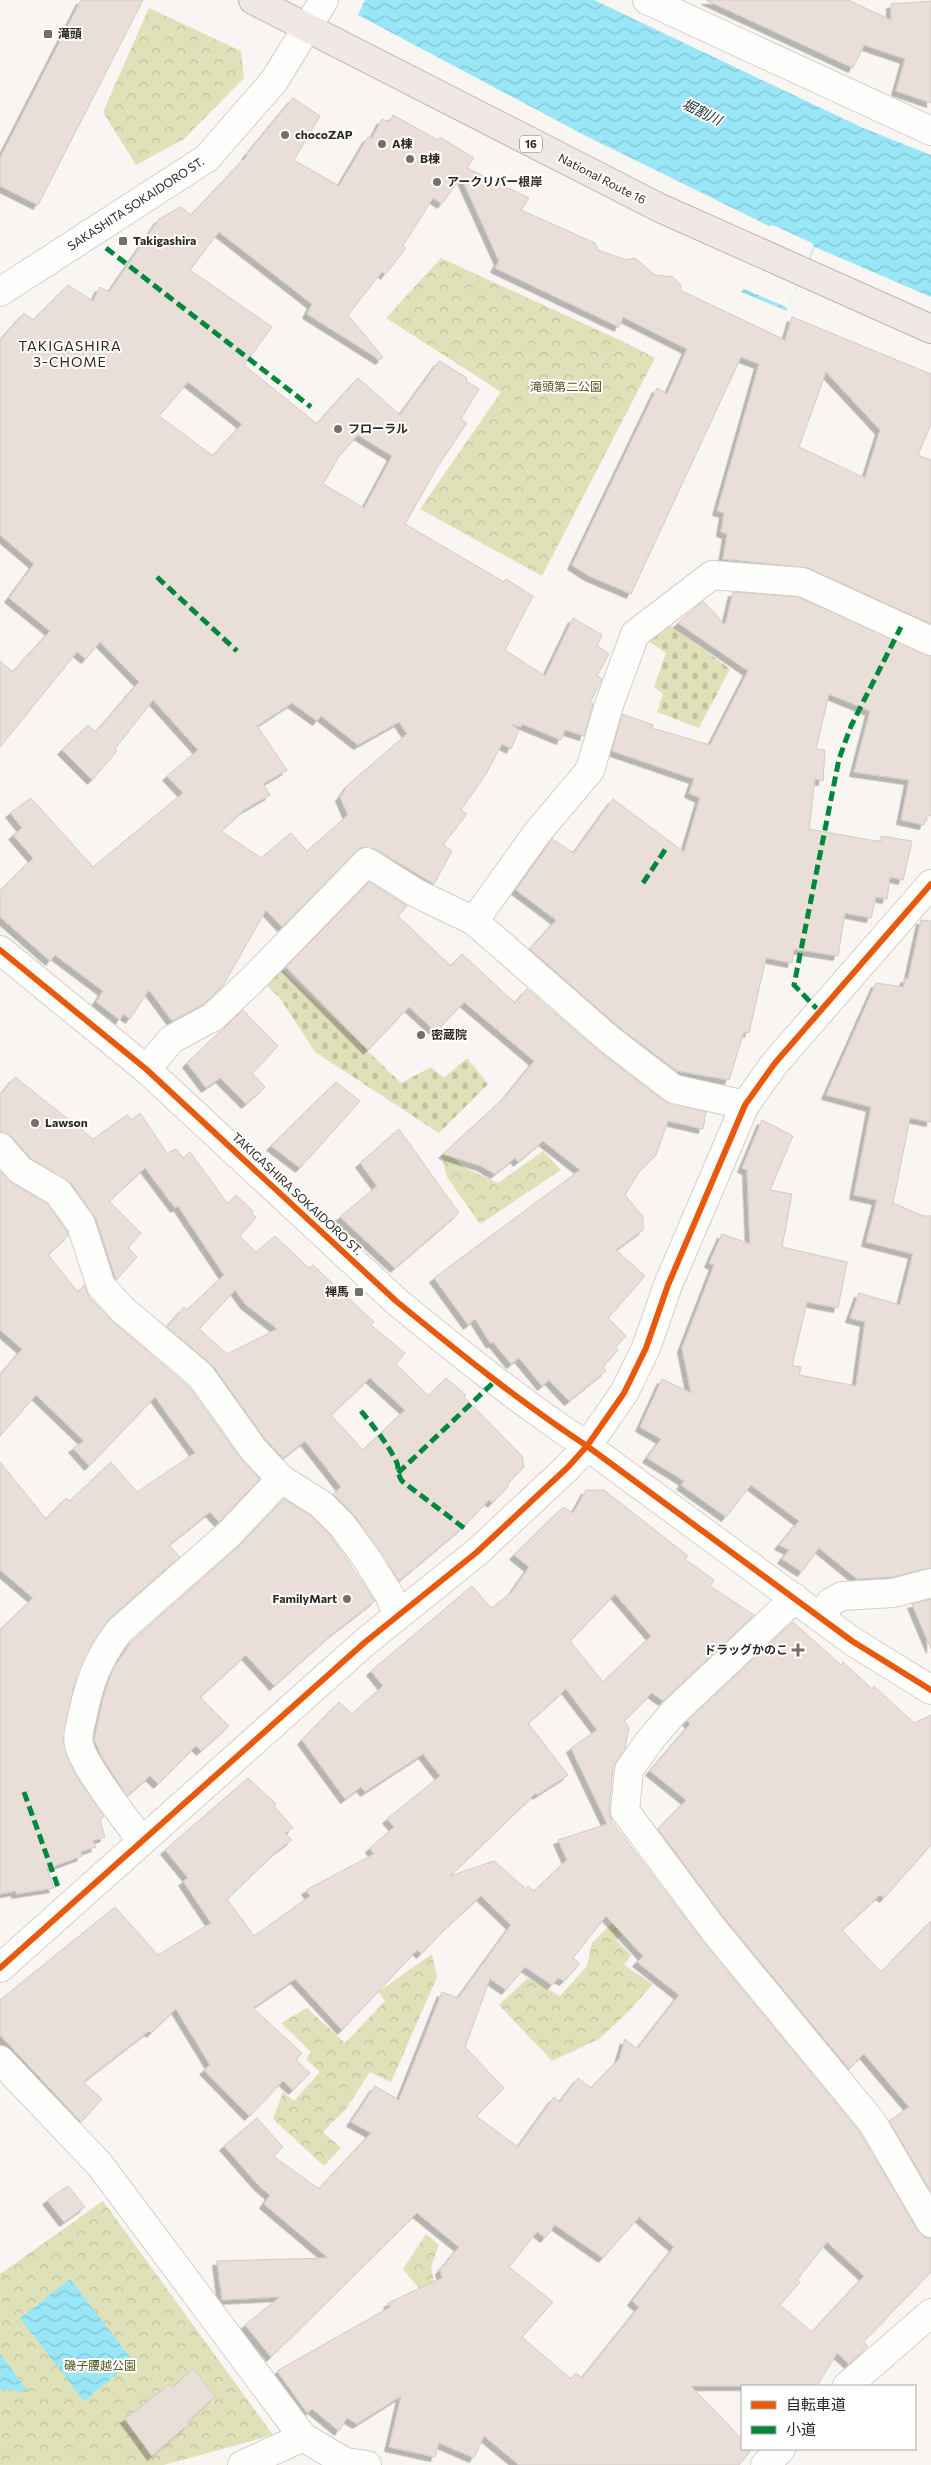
<svg xmlns="http://www.w3.org/2000/svg" width="931" height="2465" font-family="Commissioner,'Noto Sans JP',sans-serif">
<style>
.forest{fill:url(#forest-crowns)}
.cemetery{fill:url(#cemetery-stones)}
.water{fill:url(#water-waves)}
.pier{fill:#f8f5f2}
.building{fill:#eadfd8;stroke:#d0cbc7;fill-rule:evenodd;filter:url(#shadow)}
.lines{fill:none;stroke-linecap:round;stroke-linejoin:round}
.minor-casing{stroke:#d4cfcb;stroke-width:30}
.tertiary-casing{stroke:#d4cfcb;stroke-width:30}
.trunk-casing{stroke:#c0b5ae;stroke-width:30}
.minor{stroke:#fefefd;stroke-width:28}
.tertiary{stroke:#fefefd;stroke-width:28}
.trunk{stroke:#f0e8e4;stroke-width:28}
.quiet{stroke:#00873e;stroke-width:5;stroke-dasharray:10 5;stroke-linecap:butt}
.cycleway-casing{stroke:#fff;stroke-width:9}
.cycleway{stroke:#e8590c;stroke-width:6}
.poi-dot{fill:#756e6a;stroke:#fff;stroke-width:2}
.labels{text-anchor:middle;stroke-width:4;stroke-linejoin:round;paint-order:stroke}
.shield{fill:#fff;stroke:#6d6764;stroke-width:1}
.shield-label{font-size:11px;font-weight:bold;fill:#2e2621}
.poi-label{font-size:12px;font-weight:bold;fill:#2e2621;stroke:#fff;text-anchor:start}
.street-label{font-size:12px;fill:#2e2621;stroke:#fff}
.park-label{font-size:12px;fill:#535719;stroke:#fff}
.water-label{font-size:14px;font-style:italic;fill:#192d32;stroke:#fff}
.neighbourhood-label{font-size:14px;letter-spacing:1px;fill:#2e2621;stroke:#fff}
</style>
<defs>
<pattern id="forest-crowns" width="20" height="18" patternUnits="userSpaceOnUse" patternTransform="scale(1.25)"><rect width="20" height="18" fill="#dfe1b9"/><path d="M2 6a3 3 0 1 1 6 0M12 15a3 3 0 1 1 6 0" fill="none" stroke="#c0c19f"/></pattern>
<pattern id="cemetery-stones" width="16" height="16" patternUnits="userSpaceOnUse" patternTransform="scale(1.25)"><rect width="16" height="16" fill="#dfe1b9"/><path d="M2 7V4a2 2 0 0 1 4 0v3zM10 15v-3a2 2 0 0 1 4 0v3z" fill="#c0c19f"/></pattern>
<pattern id="water-waves" width="16" height="10" patternUnits="userSpaceOnUse" patternTransform="scale(1.25)"><rect width="16" height="10" fill="#98e6f6"/><path d="M0 5q4-4 8 0t8 0" fill="none" stroke="#83c5d3"/></pattern>
<filter id="shadow"><feDropShadow dx="-4.5" dy="4.5" stdDeviation="0" flood-color="#0004"/></filter>
</defs>
<rect width="100%" height="100%" fill="#f8f5f2"/>
<g class="forest">
<polygon points="149,8 241,51 244,78 184,139 136,165 103,112"/>
<polygon points="441,258 624,342 655,358 542,576 420,509 501,392 386,318"/>
<polygon points="448,1151 463,1167 498,1183 543,1151 561,1170 480,1224 447,1177 441,1155"/>
<polygon points="621,1914 632,1928 616,1940 631,1955 624,1965 653,1984 629,2011 599,2039 552,2061 499,2005 528,1978 560,1996 587,1966 592,1943"/>
<polygon points="432,1954 437,1977 391,2082 370,2072 346,2109 323,2132 341,2148 324,2166 273,2119 283,2092 294,2101 320,2072 306,2059 311,2052 281,2023 307,2008 345,2043 385,2001 378,1992"/>
<polygon points="103,2201 273,2435 164,2465 0,2465 0,2274"/>
<polygon points="426,2234 439,2245 431,2267 435,2285 421,2291 403,2269"/>
</g>
<g class="cemetery">
<polygon points="669,624 730,669 699,728 657,712 663,694 654,687 666,653 647,640"/>
<polygon points="281,968 401,1083 431,1067 444,1078 467,1058 488,1084 439,1133 315,1052 280,998 264,983"/>
</g>
<g class="water">
<polygon points="330,0 594,0 863,128 931,155 931,297 815,247 787,311 741,292 769,226 584,135"/>
<polygon points="70,2279 133,2361 84,2401 20,2318 13,2324"/>
<polygon points="0,2353 28,2392 0,2389"/>
</g>
<g class="pier">
<polygon points="328,0 365,0 357,17"/>
<polygon points="773,225 812,243 814,247 787,311 786,307 744,289 741,292 768,227"/>
</g>
<g class="building">
<polygon points="81,0 143,0 38,205 0,186 0,158"/>
<polygon points="706,0 848,0 891,20 891,4 931,1 931,103 896,91 905,59 864,45 853,68"/>
<path d="M293 98 320 116 294 160 339 186 368 137 372 138 382 119 389 122 393 115 438 140 440 137 474 158 467 168 529 198 521 210 595 243 598 250 626 260 635 258 655 275 673 277 681 285 680 290 785 340 792 317 931 374V424L918 455 931 460V624L808 568 723 559 727 534 721 532 724 513 717 511 759 364 741 357 631 594 589 576 572 565 657 388 667 394 687 349 623 317 619 327 495 268 499 261 461 177 442 204 433 198 403 246 406 248 385 275 382 272 348 315 383 357 380 360 307 314 312 304 219 232 190 270 272 327 244 365 317 424 358 378 400 415 439 361 467 378 466 381 479 389 461 419 467 423 438 466 405 524 504 582 506 579 533 596 505 650 545 676 573 618 602 635 597 646 609 654 597 676 602 679 590 703 593 704 584 736 565 730 561 740 522 724 521 727 512 725 519 730 511 749 502 744 486 774 461 810 467 814 443 845 452 851 434 884 375 849 361 847 282 927 266 910 224 984 204 1004 172 1021 149 990 130 1019 123 1014 120 1020 96 1002 103 991 55 955 50 961 0 917V891L33 858 13 835 22 828 10 813 31 798 93 867 183 793 167 776 198 750 153 700 115 749 117 751 92 780 62 750 88 725 96 732 139 682 100 642 86 659 77 652 0 747V661L13 672 50 631 9 598 34 564 0 535V340L24 313 33 320 68 285 93 301 100 287 109 292 159 219 181 207 191 215 247 156 246 155ZM826 372 880 430 865 478 799 447ZM188 382 242 424 213 456 159 416ZM358 435 392 456 364 508 323 484 339 456ZM292 703 317 721 321 716 358 745 399 722 407 734 349 784 340 797 348 815 307 851 291 833 261 858 221 831 244 810 270 795 263 784 287 770 257 726Z"/>
<polygon points="733,592 798,597 931,656 931,816 927,815 924,825 901,820 909,780 854,772 870,711 829,694 816,749 825,750 823,781 815,779 809,829 881,842 881,836 912,841 903,880 890,877 887,899 876,897 871,918 845,913 838,956 794,949 792,963 766,958 749,1033 744,1032 729,1080 677,1071 620,1028 530,949 556,920 516,890 552,839 574,853 613,799 684,852 700,798 689,793 694,779 612,751 622,714 653,725 652,728 710,745 748,671 678,623 703,601 725,625"/>
<polygon points="369,882 407,906 398,916 451,966 462,954 515,1003 527,989 600,1052 664,1101 706,1112 703,1129 668,1121 656,1155 639,1172 625,1195 643,1217 643,1230 616,1250 645,1276 608,1318 626,1336 615,1348 618,1350 603,1367 606,1371 569,1401 549,1380 542,1386 519,1358 511,1364 493,1342 491,1344 475,1319 468,1325 434,1278 580,1170 543,1141 518,1162 515,1158 495,1174 481,1166 443,1154 505,1097 534,1061 464,1002 436,1032 409,1007 368,1050 286,967"/>
<polygon points="921,920 931,921 931,1122 910,1118 893,1203 923,1216 931,1216 931,1568 891,1577 857,1579 819,1548 802,1572 782,1559 789,1550 779,1545 799,1521 751,1485 726,1517 681,1485 684,1481 647,1458 661,1439 640,1427 662,1379 691,1393 682,1348 714,1265 709,1263 722,1234 750,1244 747,1170 742,1168 762,1120 793,1136 770,1190 792,1194 782,1247 847,1262 838,1308 807,1302 792,1366 801,1367 799,1375 856,1386 865,1322 850,1318 859,1293 900,1305 913,1254 866,1242 877,1200 854,1195 871,1107 826,1095 876,983 904,987 905,978 908,979"/>
<polygon points="243,1010 278,1046 252,1073 265,1087 246,1104 220,1078 206,1088 187,1063"/>
<path d="M15 1077 93 1139 127 1115 132 1120 140 1113 167 1153 176 1149 183 1158 190 1152 228 1204 236 1195 253 1211 251 1213 256 1217 240 1236 256 1252 275 1236 309 1268 313 1265 374 1322 371 1325 405 1353 396 1364 429 1396 446 1378 466 1395 464 1397 522 1456 524 1467 507 1484 509 1486 492 1503 489 1500 462 1528 399 1581 355 1516 333 1494 341 1487 305 1441 283 1458 265 1439 214 1367 167 1327 184 1307 187 1310 224 1275 178 1206 175 1208 145 1168 109 1201 141 1233 128 1248 137 1257 116 1280 96 1219 71 1183 30 1158 11 1136 0 1132V1095ZM235 1290 245 1304 277 1329 227 1354 199 1329ZM370 1378 405 1410 363 1450 331 1415Z"/>
<polygon points="336,1082 360,1101 300,1168 271,1146"/>
<polygon points="399,1129 459,1213 395,1268 340,1217 377,1186 360,1163"/>
<polygon points="0,1171 12,1183 47,1204 67,1231 68,1236 48,1255 78,1292 84,1285 89,1297 112,1321 189,1387 240,1458 260,1479 219,1522 210,1512 169,1545 180,1557 109,1619 92,1644 73,1689 63,1742 75,1774 104,1816 100,1820 105,1837 93,1841 96,1847 81,1852 82,1856 47,1869 54,1888 16,1894 16,1891 0,1894 0,1630 33,1598 0,1570 0,1462 46,1519 66,1498 70,1501 111,1462 137,1492 195,1453 155,1397 89,1466 73,1448 84,1441 36,1395 0,1436 0,1375 22,1349 0,1330"/>
<path d="M586 1490H604L688 1556 685 1559 714 1580 710 1586 754 1615 663 1701 652 1693 624 1721 629 1728 625 1748 613 1768 609 1809 612 1822 701 1939 859 2131 918 2231 924 2237 931 2239V2272L863 2342 868 2346 849 2364 837 2353 817 2386H691L742 2439V2449H752L739 2465H519L484 2436 474 2458 439 2443 435 2457 389 2447 401 2396 357 2424 347 2418 339 2431 312 2409 307 2413 277 2371 390 2307 388 2303 442 2278 440 2270 459 2247 417 2213 271 2357 245 2325 280 2297 222 2300 217 2261 328 2258 264 2204 270 2195 259 2186 224 2146 257 2118 283 2147 273 2156 319 2189 371 2133 351 2122 375 2086 399 2100 442 1992 458 1998 511 1925 481 1896 446 1928 421 1954 417 1950 342 2030 295 1979 253 2008 302 2053 296 2060 310 2073 293 2090 283 2081 249 2116 204 2070 210 2065 176 2009 151 2033 149 2031 83 2082 102 2099 81 2122 0 2035V2000L115 1907 158 1955 211 1923 183 1881 188 1878 165 1850 248 1778 276 1804 274 1806 293 1828 285 1833 292 1840 277 1851 227 1899 254 1936 310 1896 306 1890 374 1854 370 1848 394 1827 387 1819 440 1776 423 1754 365 1792 361 1787 345 1799 302 1740 339 1702 352 1714 383 1686 371 1671 472 1586 491 1608 511 1593 529 1567 514 1555 563 1507 573 1513ZM615 1594 651 1636 603 1682 570 1641ZM566 1689 597 1730 571 1748 607 1824 558 1840 567 1860 534 1891 528 1886 526 1889 494 1861 450 1876 536 1793 537 1795 568 1775 528 1723ZM606 1916 643 1956 637 1962 679 1995 637 2049 625 2039 619 2059 591 2088 578 2078 560 2102 554 2097 518 2147 476 2116 504 2088 465 2047 490 1979 506 1990 525 1967 552 1985 558 1978 564 1981 580 1964 573 1958ZM639 2217 674 2247 632 2301 639 2307 582 2378 576 2373 571 2379 522 2337 553 2302 509 2267 537 2232 545 2238 555 2225 603 2258ZM827 2242 864 2276 812 2332 780 2305 800 2282 797 2280Z"/>
<polygon points="284,1499 311,1516 330,1535 375,1601 332,1634 274,1686 246,1655 200,1697 229,1726 201,1751 196,1746 158,1784 150,1776 127,1796 103,1759 94,1740 103,1698 113,1669 131,1642 239,1546"/>
<polygon points="931,1599 931,1649 912,1604"/>
<polygon points="793,1622 841,1665 843,1662 872,1689 874,1686 914,1723 931,1715 931,1845 884,1898 880,1895 842,1930 881,1972 931,1921 931,2192 889,2121 909,2107 864,2054 849,2069 725,1919 658,1829 686,1800 650,1771 690,1724 687,1721"/>
<polygon points="68,2186 85,2207 64,2222 47,2200"/>
<polygon points="193,2368 215,2396 187,2423 189,2424 152,2456 125,2419 170,2384 173,2388"/>
</g>
<g class="lines">
<g class="minor-casing">
<g id="minor">
<polyline points="474,921 537,833 590,770 609,705 635,634 712,575 802,582 931,641"/>
<path d="M0 950 146 1069 396 1301C457 1351 520 1402 587 1446L852 1641 931 1690"/>
<polyline points="146,1069 172,1039 213,1017 252,980 367,862 416,893 474,921 610,1040 674,1089 745,1105"/>
<polyline points="0,1147 20,1170 58,1192 81,1224 101,1286 122,1309 201,1376 253,1449 281,1479 321,1504 342,1525 367,1559 390,1596 397,1616"/>
<polyline points="795,1598 674,1712 650,1740 629,1770 625,1811 713,1929 872,2122 931,2223"/>
<polyline points="820,1617 831,1602 842,1596 893,1593 931,1583"/>
<path d="M142 1841C126 1820 85 1768 79 1745 77 1736 80 1727 82 1718 89 1683 97 1660 119 1631L229 1534 281 1479"/>
<polyline points="0,1968 364,1643 477,1552 568,1467 587,1446 624,1393 646,1348 668,1285 745,1105 775,1063 931,884"/>
<polyline points="0,2060 100,2165 303,2437 345,2462 367,2465"/>
<polyline points="847,2386 931,2313"/>
<polyline points="242,2465 303,2437"/>
<polyline points="765,2465 781,2449"/>
</g>
</g>
<g class="tertiary-casing">
<g id="tertiary">
<polyline points="647,0 931,131"/>
<polyline points="0,292 207,158 274,81 324,0"/>
</g>
</g>
<g class="trunk-casing">
<polyline id="trunk" points="253,0 660,208 931,329"/>
</g>
<use href="#minor" class="minor"/>
<use href="#tertiary" class="tertiary"/>
<use href="#trunk" class="trunk"/>
<g class="quiet">
<polyline points="106,248 311,407"/>
<polyline points="157,577 237,651"/>
<polyline points="643,883 667,847"/>
<polyline points="820,1012 794,985 839,759 851,726 901,627"/>
<path d="M361 1411C374 1427 388 1444 397 1463 399 1469 397 1474 402 1481L468 1531"/>
<polyline points="398,1473 496,1380"/>
<polyline points="24,1792 58,1887"/>
</g>
<g class="cycleway-casing">
<g id="cycleway">
<path d="M0 950 146 1069 396 1301C457 1351 520 1402 587 1446L852 1641 931 1690"/>
<polyline points="0,1968 364,1643 477,1552 568,1467 587,1446 624,1393 646,1348 668,1285 745,1105 775,1063 931,884"/>
</g>
</g>
<use href="#cycleway" class="cycleway"/>
</g>
<g class="poi-dot">
<rect x="43" y="29" width="10" height="10" rx="2.5"/>
<circle cx="285" cy="135" r="5"/>
<circle cx="382" cy="144" r="5"/>
<circle cx="410" cy="159" r="5"/>
<circle cx="437" cy="182" r="5"/>
<rect x="118" y="236" width="10" height="10" rx="2.5"/>
<circle cx="338" cy="429" r="5"/>
<circle cx="421" cy="1035" r="5"/>
<circle cx="35" cy="1123" r="5"/>
<rect x="354" y="1287" width="10" height="10" rx="2.5"/>
<circle cx="347" cy="1599" r="5"/>
<path d="M795.5 1642.5h5v5h5v5h-5v5h-5v-5h-5v-5h5z"/>
</g>
<g class="labels">
<rect class="shield" x="520" y="135.5" width="22" height="17" rx="4"/>
<g class="shield-label">
<text x="531" y="148">16</text>
</g>
<g class="poi-label">
<text x="58" y="38">滝頭</text>
<text x="295" y="139">chocoZAP</text>
<text x="392" y="148">A棟</text>
<text x="420" y="163">B棟</text>
<text x="447" y="186">アークリバー根岸</text>
<text x="133" y="245">Takigashira</text>
<text x="348" y="433">フローラル</text>
<text x="431" y="1039">密蔵院</text>
<text x="45" y="1127">Lawson</text>
<text x="349" y="1296" text-anchor="end">禅馬</text>
<text x="337" y="1603" text-anchor="end">FamilyMart</text>
<text x="788" y="1654" text-anchor="end">ドラッグかのこ</text>
</g>
<g class="street-label">
<text transform="translate(602 179) rotate(27)" y="4">National Route 16</text>
<text transform="translate(136 204) rotate(-33)" y="4">SAKASHITA SOKAIDORO ST.</text>
<text transform="translate(297 1194) rotate(43)" y="4">TAKIGASHIRA SOKAIDORO ST.</text>
</g>
<g class="park-label">
<text x="566" y="391">滝頭第二公園</text>
<text x="100" y="2370">磯子腰越公園</text>
</g>
<g class="water-label">
<text transform="translate(702 112) rotate(26)" y="5">堀割川</text>
</g>
<g class="neighbourhood-label">
<text x="70" y="351">TAKIGASHIRA<tspan x="70" dy="16">3-CHOME</tspan></text>
</g>
</g>
<rect x="741" y="2385" width="175" height="65" fill="#ffffff" stroke="#aba8a6"/>
<rect x="751" y="2401" width="25" height="8" fill="#e8590c" stroke="#aba8a6"/>
<text x="786" y="2410" font-size="15" fill="#2e2621">自転車道</text>
<rect x="751" y="2426" width="25" height="8" fill="#00873e" stroke="#aba8a6"/>
<text x="786" y="2435" font-size="15" fill="#2e2621">小道</text>
</svg>
